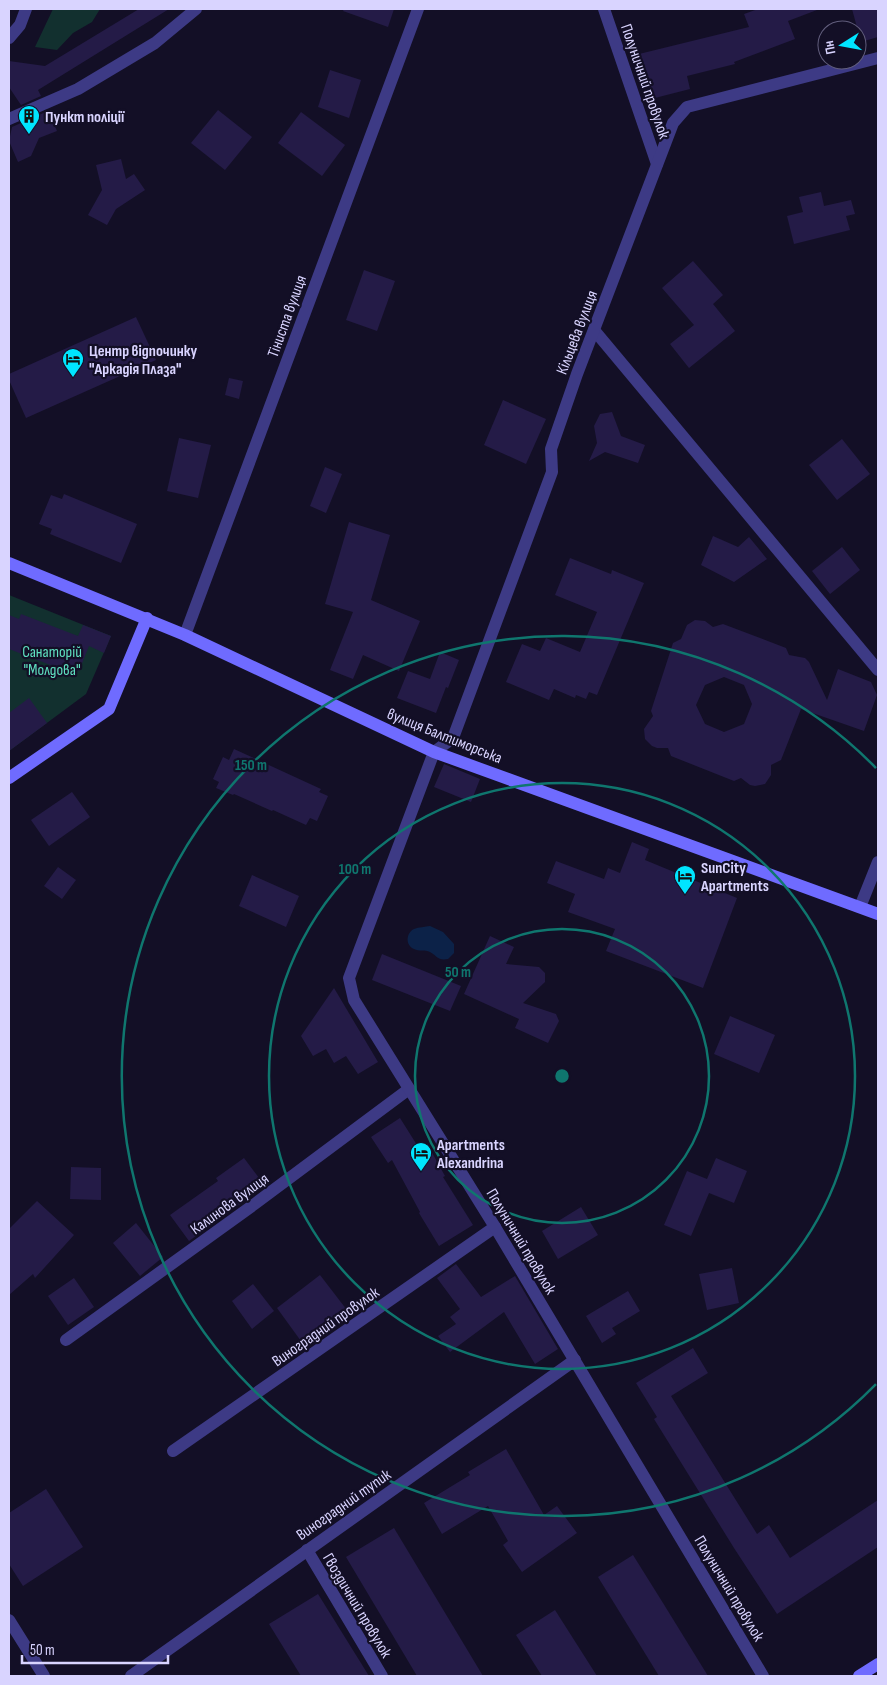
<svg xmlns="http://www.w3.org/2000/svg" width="887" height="1685" font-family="'Sofia Sans Condensed',sans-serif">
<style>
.green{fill:#12302f}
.water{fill:#0c2248}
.building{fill:#241b47;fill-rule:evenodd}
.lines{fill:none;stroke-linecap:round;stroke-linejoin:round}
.street{stroke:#3d3a85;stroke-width:12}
.secondary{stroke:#6f6bff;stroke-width:12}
.ring{fill:none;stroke:#0f766e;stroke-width:2.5}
.labels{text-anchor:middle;stroke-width:4.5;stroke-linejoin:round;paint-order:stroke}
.street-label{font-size:16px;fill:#d9d4ff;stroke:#130f26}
.poi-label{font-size:16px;font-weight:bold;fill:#d9d4ff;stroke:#130f26;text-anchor:start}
.park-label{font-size:16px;fill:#5fe0c0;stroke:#130f26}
.centre{fill:#0f766e;stroke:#130f26;stroke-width:2.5}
.ring-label{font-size:15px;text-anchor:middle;font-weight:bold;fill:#0f766e;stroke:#130f26;stroke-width:4.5;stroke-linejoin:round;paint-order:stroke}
</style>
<rect width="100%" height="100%" fill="#130f26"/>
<g class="green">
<polygon points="53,9 100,9 92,22 73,33 57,50 35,47"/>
<polygon points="9,595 111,636 86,694 9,751"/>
</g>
<path class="water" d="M430 926 443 932 454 944V953L448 959C438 961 437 956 430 952 425 949 419 952 414 949 405 945 406 933 414 929 419 927 425 927 430 926Z"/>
<g class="building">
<polygon points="139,9 169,9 38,90 41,96 21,105 9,87 9,61 45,66"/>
<polygon points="344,9 394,9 388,27 343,11"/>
<polygon points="758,9 817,10 788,21 795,39 734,62 735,64 687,76 690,89 651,99 639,54 749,27 744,14"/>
<polygon points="852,9 878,9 878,37 861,42"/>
<polygon points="330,70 361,80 349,118 318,107"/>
<polygon points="218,110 252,137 225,170 191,143"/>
<polygon points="48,111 57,131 39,138 31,156 18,162 9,141 12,127"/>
<polygon points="301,112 345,145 322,176 278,143"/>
<polygon points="121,159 126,179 134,174 145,190 116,209 107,225 88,215 102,190 96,165"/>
<polygon points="821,192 824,206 851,200 855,214 846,216 850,230 794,244 787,216 803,212 799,197"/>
<polygon points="693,261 723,295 713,304 735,331 689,368 670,344 694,325 662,288"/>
<polygon points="364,270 395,281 377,331 346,320"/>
<polygon points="136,317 156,360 26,418 9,380 9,374"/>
<polygon points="229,378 243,381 239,399 225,395"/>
<polygon points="503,400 546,419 526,464 484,445"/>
<polygon points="612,412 621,436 645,445 638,463 605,452 589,461 597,443 594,426 600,414"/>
<polygon points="179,438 211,445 198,498 167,491"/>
<polygon points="842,439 870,474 837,500 809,465"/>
<polygon points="325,467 342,474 326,513 310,506"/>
<polygon points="64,494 137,524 121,563 50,534 52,529 39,524 51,495 62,499"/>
<polygon points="349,522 390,535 371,600 420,621 399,671 363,655 353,679 330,670 353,612 325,604"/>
<polygon points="713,536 738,547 749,537 767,559 734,582 701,565"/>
<polygon points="842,547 860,570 830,594 812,571"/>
<polygon points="570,558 611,574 612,570 644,583 597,695 589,692 586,699 576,695 575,698 554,689 549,700 506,682 522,644 540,651 546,638 580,652 597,612 555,595"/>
<polygon points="21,614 78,636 83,625 111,636 104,653 89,646 79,671 68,666 66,671 9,649 9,615 19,619"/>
<path d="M695 620 705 621 713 627 723 624 786 648 789 655 805 658 809 662 827 700 838 669 871 682 877 695 864 731 801 709 781 760 771 765V775L765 784 755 786 750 785 741 778 734 781 671 756 668 748H657L652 746 645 739 644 729 653 716 651 711 673 643 681 639 687 625ZM724 677 744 685 752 704 744 724 724 732 705 724 696 705 705 685Z"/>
<polygon points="440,652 459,660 448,688 446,687 436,713 397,698 408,671 430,679"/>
<polygon points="29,698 47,723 9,751 9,713"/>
<polygon points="234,749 321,789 319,792 328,796 317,821 310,818 306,825 273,810 272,811 234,794 233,795 216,788 219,782 213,779 223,757 229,760"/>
<polygon points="444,764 480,779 471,802 434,787"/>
<polygon points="72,792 90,817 49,846 31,820"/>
<polygon points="632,842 649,849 645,860 737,898 703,988 606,951 615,929 568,912 575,894 547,883 556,861 604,879 608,868 620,873"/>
<polygon points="58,867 76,880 62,899 44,886"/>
<polygon points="252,875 299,896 286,927 239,906"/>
<polygon points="490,936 514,947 506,964 539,967 545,973 545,982 523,1003 556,1014 559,1021 548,1043 515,1028 519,1019 464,994"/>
<polygon points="382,954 461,986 450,1011 372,980"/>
<polygon points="334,988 378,1062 358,1074 346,1056 334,1063 326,1049 313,1056 301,1036"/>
<polygon points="730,1016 775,1035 759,1073 714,1054"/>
<polygon points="400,1118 422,1153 430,1149 445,1176 443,1177 473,1225 439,1246 419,1213 420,1212 392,1160 388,1163 371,1137"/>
<polygon points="244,1158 265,1186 189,1241 170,1215 218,1181 216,1178"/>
<polygon points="716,1158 747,1171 734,1203 709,1193 691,1236 664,1225 687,1171 707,1179"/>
<polygon points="71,1167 101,1168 101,1200 70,1199"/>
<polygon points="37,1201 74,1235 35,1278 33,1274 9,1295 9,1229"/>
<polygon points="581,1207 598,1235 558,1259 542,1231"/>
<polygon points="136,1223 163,1257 140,1276 113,1243"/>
<polygon points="456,1264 481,1297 515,1276 558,1349 535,1364 504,1312 450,1352 438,1336 456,1324 450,1317 460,1309 437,1278"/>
<polygon points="732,1268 739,1303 707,1310 699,1274"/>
<polygon points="320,1275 350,1314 306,1348 277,1308"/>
<polygon points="74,1278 94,1307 68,1325 48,1296"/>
<polygon points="253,1284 274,1311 252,1329 232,1301"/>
<polygon points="628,1291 640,1311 612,1328 616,1334 602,1343 586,1316"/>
<polygon points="693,1348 708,1373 671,1396 757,1534 769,1525 790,1558 878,1500 878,1547 777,1614 734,1548 654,1419 657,1417 636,1383"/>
<polygon points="506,1449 544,1515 557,1506 577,1533 522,1572 503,1545 508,1541 488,1506 442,1534 424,1503 470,1475 468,1472"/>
<polygon points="46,1489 83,1547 23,1586 9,1564 9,1513"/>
<polygon points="394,1528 483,1676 417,1676 346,1557"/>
<polygon points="633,1555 663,1603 708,1676 659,1676 598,1577"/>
<polygon points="318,1594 369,1676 301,1676 269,1624"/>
<polygon points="555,1610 597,1676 542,1676 516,1635"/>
</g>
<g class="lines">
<g class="street">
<polyline points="604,9 657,164"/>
<polyline points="9,38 20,25 26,9"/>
<polyline points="9,119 78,89 155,43 196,9"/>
<polyline points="594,330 878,670"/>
<polyline points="185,635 418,9"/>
<polyline points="860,907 878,862"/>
<polyline points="66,1340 256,1203 409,1089"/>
<polyline points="173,1451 495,1227"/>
<polyline points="307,1550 382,1676"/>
<polyline points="9,1620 44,1676"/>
<polyline points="131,1676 575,1360"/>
<polyline points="763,1676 495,1227 354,1000 349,978 434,752 453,738 552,472 551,449 577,374 673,123 687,107 878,58"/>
</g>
<g class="secondary">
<polyline points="9,563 185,635 434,752 878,914"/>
<polyline points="9,778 109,709 147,618"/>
<polyline points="859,1676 878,1664"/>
</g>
</g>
<g class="ring">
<circle cx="562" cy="1076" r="147"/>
<circle cx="562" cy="1076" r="293"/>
<path d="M876 1384A440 440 0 1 1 876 768"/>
</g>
<defs>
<g id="building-pin" transform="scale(1.125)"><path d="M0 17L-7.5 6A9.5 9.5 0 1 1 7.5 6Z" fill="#00e5ff" stroke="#130f26"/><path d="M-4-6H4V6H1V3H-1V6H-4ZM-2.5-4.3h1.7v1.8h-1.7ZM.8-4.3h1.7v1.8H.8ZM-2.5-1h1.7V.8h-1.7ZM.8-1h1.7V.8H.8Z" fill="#111"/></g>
<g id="hotel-pin" transform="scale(1.125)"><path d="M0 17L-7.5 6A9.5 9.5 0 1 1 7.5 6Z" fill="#00e5ff" stroke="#130f26"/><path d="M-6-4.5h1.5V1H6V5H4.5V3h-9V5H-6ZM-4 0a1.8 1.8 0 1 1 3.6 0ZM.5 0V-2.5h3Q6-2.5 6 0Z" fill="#111"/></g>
</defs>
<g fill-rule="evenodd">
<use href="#building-pin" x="29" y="116"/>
<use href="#hotel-pin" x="73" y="359"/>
<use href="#hotel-pin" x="685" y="876"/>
<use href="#hotel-pin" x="421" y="1153"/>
</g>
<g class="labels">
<g class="street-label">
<text transform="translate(646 81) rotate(71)" y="6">Полуничний провулок</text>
<text transform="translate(286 316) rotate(-70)" y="6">Тіниста вулиця</text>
<text transform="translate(576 332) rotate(-69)" y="6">Кільцева вулиця</text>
<text transform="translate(445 735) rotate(22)" y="6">вулиця Балтиморська</text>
<text transform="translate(229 1203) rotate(-36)" y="6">Калинова вулиця</text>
<text transform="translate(522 1241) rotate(59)" y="6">Полуничний провулок</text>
<text transform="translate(325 1326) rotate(-35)" y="6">Виноградний провулок</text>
<text transform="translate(343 1504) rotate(-35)" y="6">Виноградний тупик</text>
<text transform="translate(730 1588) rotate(59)" y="6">Полуничний провулок</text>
<text transform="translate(358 1605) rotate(59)" y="6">Гвоздичний провулок</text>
</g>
<g class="poi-label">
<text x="45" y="122">Пункт поліції</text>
<text x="89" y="356">Центр відпочинку<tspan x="89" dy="18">"Аркадія Плаза"</tspan></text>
<text x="701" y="873">SunCity<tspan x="701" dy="18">Apartments</tspan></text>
<text x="437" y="1150">Apartments<tspan x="437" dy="18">Alexandrina</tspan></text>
</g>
<g class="park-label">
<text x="52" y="657">Санаторій<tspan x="52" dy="18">"Молдова"</tspan></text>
</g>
</g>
<circle cx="562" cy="1076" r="8" class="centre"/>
<g class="ring-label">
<text x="251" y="770">150 m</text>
<text x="355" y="874">100 m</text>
<text x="458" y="977">50 m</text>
</g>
<rect width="887" height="1685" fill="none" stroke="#d9d4ff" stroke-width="20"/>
<g transform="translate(842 45) rotate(259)"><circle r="24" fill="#130f26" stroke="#625e7d"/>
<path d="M0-4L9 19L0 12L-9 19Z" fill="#00e5ff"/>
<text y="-8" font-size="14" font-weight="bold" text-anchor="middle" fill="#d9d4ff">Пн</text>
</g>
<path d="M22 1655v8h146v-8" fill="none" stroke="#d9d4ff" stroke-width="2.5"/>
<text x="30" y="1655" font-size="15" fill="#d9d4ff" stroke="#130f26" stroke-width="4" paint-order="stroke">50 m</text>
</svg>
